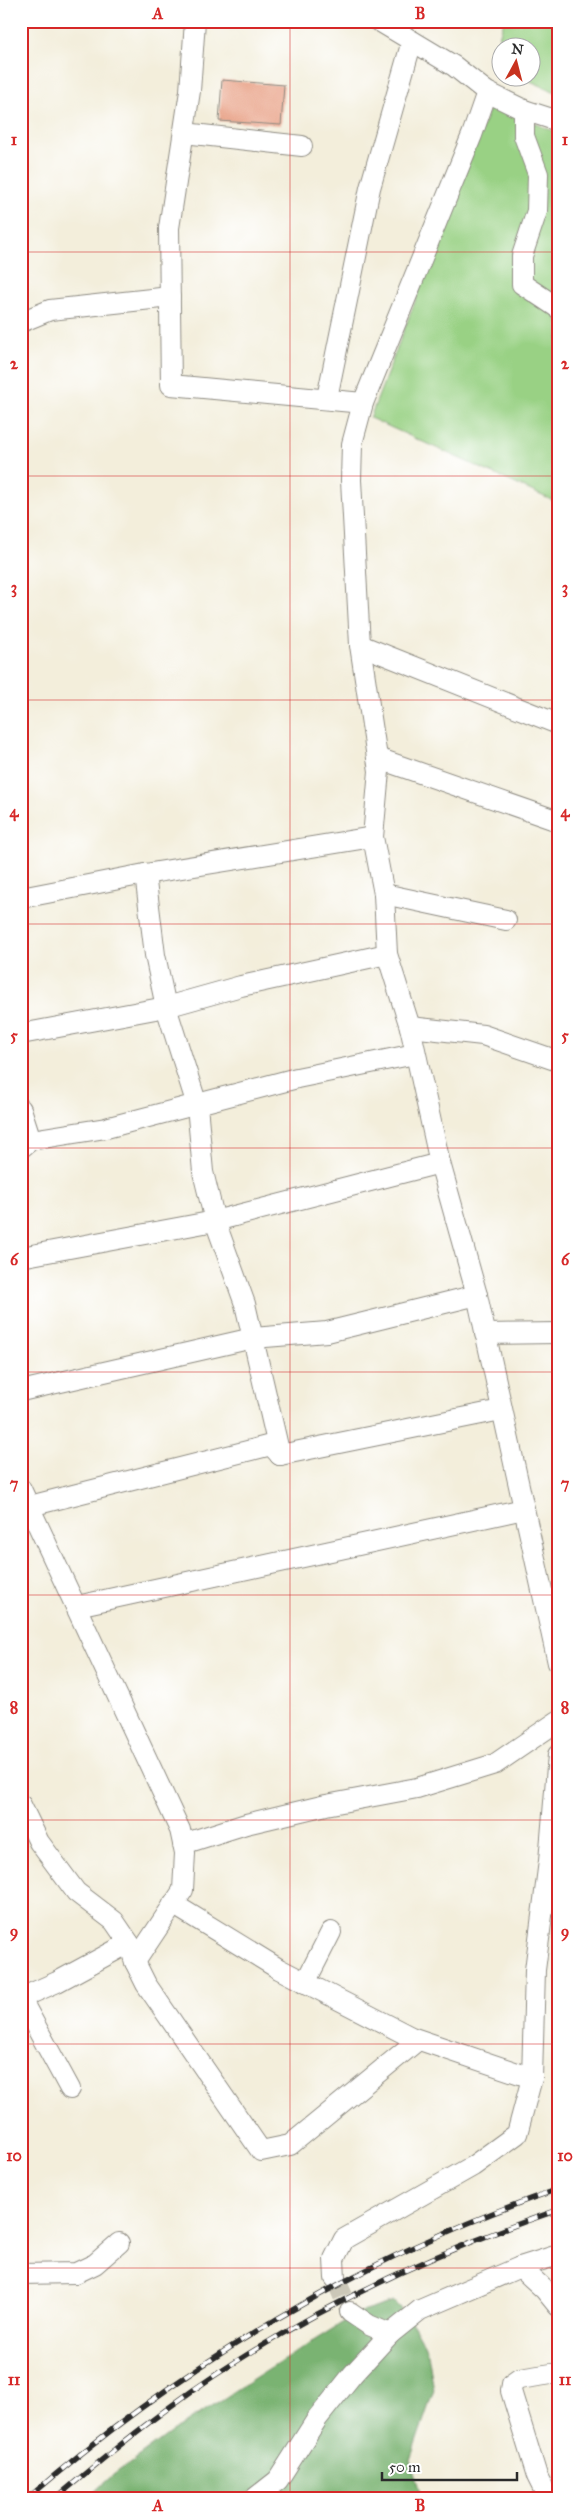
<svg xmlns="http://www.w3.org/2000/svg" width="579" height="2519" font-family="'IM FELL Great Primer',serif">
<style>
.green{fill:#99d184;stroke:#627e58}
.forest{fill:#7ab372;stroke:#526f4e}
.building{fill:#e6997b}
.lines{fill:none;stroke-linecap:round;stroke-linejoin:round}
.minor-tunnel{stroke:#cbc7b8;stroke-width:20;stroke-dasharray:20 10;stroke-linecap:butt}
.minor-casing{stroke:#8f8c83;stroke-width:22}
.minor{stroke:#fff;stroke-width:20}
.rail-casing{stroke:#2b2b2b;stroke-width:5.5}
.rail{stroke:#fff;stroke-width:4;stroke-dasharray:11;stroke-linecap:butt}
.grid{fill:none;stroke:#d62828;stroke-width:1;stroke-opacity:0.55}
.neatline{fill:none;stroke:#d62828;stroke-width:2}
.grid-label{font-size:16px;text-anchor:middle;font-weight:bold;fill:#d62828}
</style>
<rect width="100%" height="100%" fill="#fff"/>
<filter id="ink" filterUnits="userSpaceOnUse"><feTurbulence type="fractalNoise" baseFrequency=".02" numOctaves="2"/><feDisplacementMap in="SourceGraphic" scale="10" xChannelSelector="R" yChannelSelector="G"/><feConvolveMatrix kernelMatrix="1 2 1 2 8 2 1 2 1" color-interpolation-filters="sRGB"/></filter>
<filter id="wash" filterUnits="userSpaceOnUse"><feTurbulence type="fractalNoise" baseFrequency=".0096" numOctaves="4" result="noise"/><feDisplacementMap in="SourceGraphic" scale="20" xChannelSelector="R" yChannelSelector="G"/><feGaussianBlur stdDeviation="1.12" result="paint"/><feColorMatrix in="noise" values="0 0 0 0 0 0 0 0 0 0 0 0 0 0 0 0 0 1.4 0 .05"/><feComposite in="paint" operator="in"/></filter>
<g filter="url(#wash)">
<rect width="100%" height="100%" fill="#f3eedb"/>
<g class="green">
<polygon points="504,21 558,21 558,93 523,78 532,78 532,48 502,48 501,67 491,63"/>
<polygon points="491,105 558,133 558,503 370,418"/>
</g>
<polygon class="forest" points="394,2302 410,2318 421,2338 428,2354 434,2390 410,2460 422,2498 87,2498 113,2475 170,2433 318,2338 358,2313"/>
<g id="blocks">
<polygon class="building" points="222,80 284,85 281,125 219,121"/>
</g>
</g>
<g filter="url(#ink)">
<use href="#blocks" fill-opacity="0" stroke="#8f8c83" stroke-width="1"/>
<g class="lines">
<polyline class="minor-tunnel" points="335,2278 350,2312"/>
<g class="minor-casing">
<g id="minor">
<polyline points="195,21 190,91 169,228 171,385 363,403"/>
<polyline points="379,21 454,66 487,92 524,110 558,121"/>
<polyline points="487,92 472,135 363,403 352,444 351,480 360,645 379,771 373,837 384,894 387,954 410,1027 440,1163 477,1295 558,1663"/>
<polyline points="524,110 524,136 538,174 537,211 522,256 522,284 558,308"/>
<polyline points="184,133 302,146"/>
<polyline points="21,322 50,310 170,297"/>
<polyline points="327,398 370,188 412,41"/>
<polyline points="360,645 558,724"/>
<polyline points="377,758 558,821"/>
<polyline points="145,874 155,955 166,1007 197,1105 203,1172 215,1221 245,1304 280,1455"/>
<polyline points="384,894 506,920"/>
<polyline points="21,898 145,874 373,837"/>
<polyline points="410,1027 483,1035 558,1061"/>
<polyline points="21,1034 166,1007 241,986 387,954"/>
<polyline points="21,1109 31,1140"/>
<polyline points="21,1148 31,1140 106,1128 297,1078 415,1054"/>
<polyline points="21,1257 215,1221 440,1163"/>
<polyline points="485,1334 558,1333"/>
<polyline points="21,1391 253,1338 327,1332 477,1295"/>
<polyline points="280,1455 501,1410"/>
<polyline points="21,1489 180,1830 185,1853 183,1890 135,1962"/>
<polyline points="30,1506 271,1445 280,1455"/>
<polyline points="77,1606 524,1509"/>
<polyline points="21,1805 39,1842 76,1892 114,1921 129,1943 135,1962 146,1984 261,2151 290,2145 418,2040"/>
<polyline points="183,1844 246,1824 326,1805 417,1788 495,1764 558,1721"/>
<polyline points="173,1904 279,1969 411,2037 532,2078"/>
<polyline points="305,1983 331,1932"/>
<polyline points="21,1998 57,1982 129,1943"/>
<polyline points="21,1999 70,2089"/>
<polyline points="520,2267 545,2290 558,2306"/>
<polyline points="21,2274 76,2273 95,2264 119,2243"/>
<polyline points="335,2278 334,2259 344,2239 473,2166 517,2134 532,2078 535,1970 549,1861 558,1755"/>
<polyline points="350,2312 369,2325 390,2334"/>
<polyline points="255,2498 278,2480 317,2419 353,2374 390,2334 420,2310 520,2267 558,2255"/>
<polyline points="548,2498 537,2476 511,2391 512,2384 519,2379 558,2373"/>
</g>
</g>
<use href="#minor" class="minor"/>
<g class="rail-casing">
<g id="rail">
<path d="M28 2498C182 2364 365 2255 558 2189"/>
<path d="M56 2498C114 2449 173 2401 237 2361 337 2298 446 2248 558 2210"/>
</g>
</g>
<use href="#rail" class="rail"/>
</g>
</g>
<path class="grid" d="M290 21V2498M21 252H558M21 476H558M21 700H558M21 924H558M21 1148H558M21 1372H558M21 1595H558M21 1820H558M21 2044H558M21 2268H558"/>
<rect width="579" height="2519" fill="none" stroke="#fff" stroke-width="55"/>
<g transform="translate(516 62) rotate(7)"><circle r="24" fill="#ffffff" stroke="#aaaaaa"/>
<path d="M0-4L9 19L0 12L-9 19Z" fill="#c8321e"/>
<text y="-8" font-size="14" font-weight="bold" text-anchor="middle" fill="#2b2b2b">N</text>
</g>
<path d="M382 2472v8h135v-8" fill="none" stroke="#2b2b2b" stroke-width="2.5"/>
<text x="389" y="2472" font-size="15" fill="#2b2b2b" stroke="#ffffff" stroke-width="4" paint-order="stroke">50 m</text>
<rect x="28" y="28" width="524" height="2464" class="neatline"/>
<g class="grid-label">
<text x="158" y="19">A</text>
<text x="420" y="19">B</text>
<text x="14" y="145">1</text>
<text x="565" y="145">1</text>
<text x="14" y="369">2</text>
<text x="565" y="369">2</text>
<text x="14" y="593">3</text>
<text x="565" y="593">3</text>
<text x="14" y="817">4</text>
<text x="565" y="817">4</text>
<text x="14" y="1041">5</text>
<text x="565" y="1041">5</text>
<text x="14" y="1265">6</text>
<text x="565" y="1265">6</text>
<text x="14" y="1489">7</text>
<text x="565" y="1489">7</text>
<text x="14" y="1713">8</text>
<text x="565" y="1713">8</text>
<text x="14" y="1937">9</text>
<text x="565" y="1937">9</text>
<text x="14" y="2161">10</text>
<text x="565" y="2161">10</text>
<text x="14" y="2385">11</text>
<text x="565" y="2385">11</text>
<text x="158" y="2511">A</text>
<text x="420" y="2511">B</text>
</g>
</svg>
